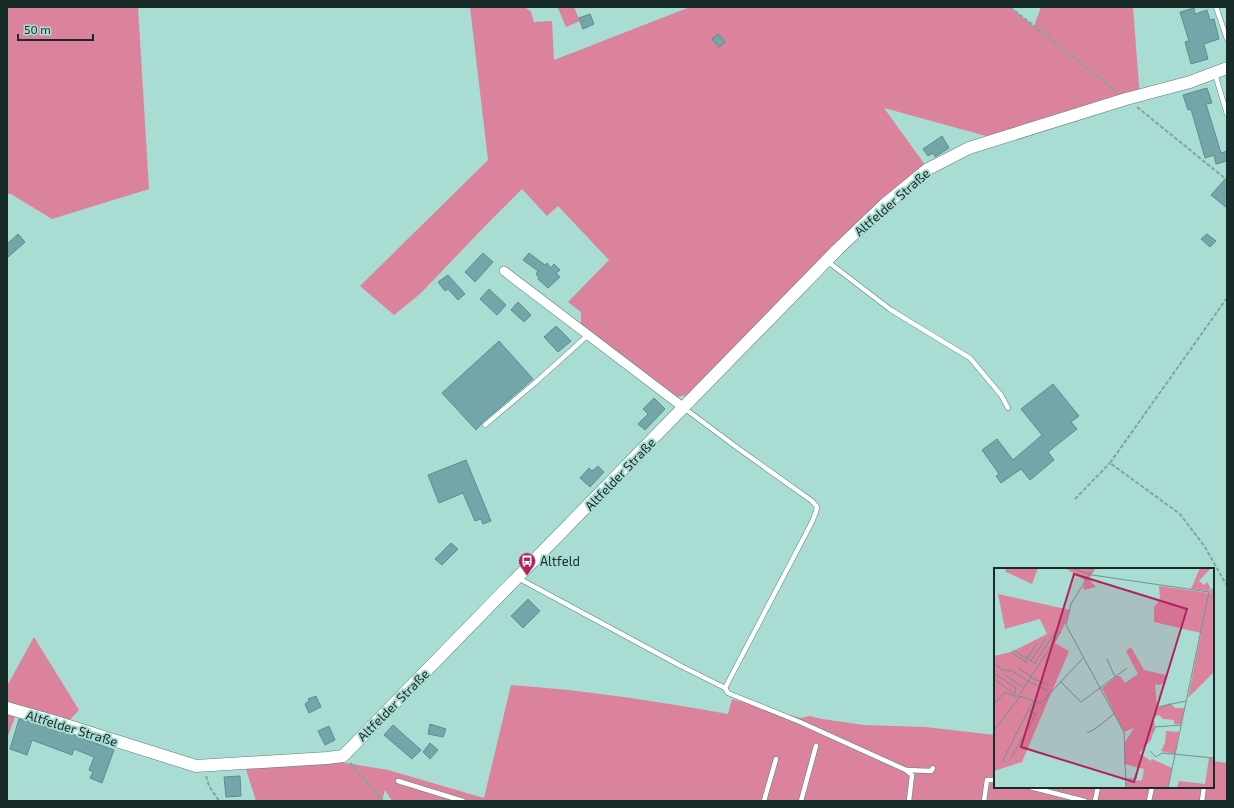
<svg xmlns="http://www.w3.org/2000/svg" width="1234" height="808" font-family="'Exo 2',sans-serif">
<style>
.green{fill:#db839c}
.building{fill:#73a5a9;stroke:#5b8d91}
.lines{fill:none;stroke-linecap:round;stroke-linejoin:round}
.service-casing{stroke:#52827a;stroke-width:5.5}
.minor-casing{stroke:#52827a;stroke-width:10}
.tertiary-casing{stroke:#52827a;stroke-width:13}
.path{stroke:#7da79f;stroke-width:2;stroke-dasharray:4 2;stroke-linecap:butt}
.service{stroke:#fff;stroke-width:4.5}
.minor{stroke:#fff;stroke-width:9}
.tertiary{stroke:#fff;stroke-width:12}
.labels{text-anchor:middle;stroke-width:4;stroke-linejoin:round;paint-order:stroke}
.street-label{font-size:13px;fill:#172b28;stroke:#a9dcd2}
.poi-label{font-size:13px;fill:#172b28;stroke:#a9dcd2;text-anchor:start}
.inset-road{fill:none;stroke:#6f958e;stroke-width:1}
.view{fill:#b0235d;fill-opacity:0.15;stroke:#b0235d;stroke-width:2}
.inset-edge{fill:none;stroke:#172b28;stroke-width:2}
</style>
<rect width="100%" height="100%" fill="#a9dcd2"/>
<g class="green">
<polygon points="7,7 138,7 149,189 52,219 11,194 7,194"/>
<polygon points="470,7 525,7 531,12 534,22 552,21 554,60 690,7 1010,7 1034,26 1041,7 1133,7 1140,98 997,139 884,108 928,169 688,395 677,397 581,324 581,312 568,302 609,260 558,206 547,216 522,189 487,224 420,294 394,315 360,286 488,160"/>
<polygon points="560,7 574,7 580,21 566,27 558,8"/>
<polygon points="34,637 79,710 65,725 16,714 7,739 7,686"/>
<path d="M511 685C584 690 656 701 728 714L732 699 801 718 810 716 822 719 864 725 925 727 995 735V787H1213V761L1227 763V801H392L385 790 382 801H256L244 763 328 760 388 770 484 798Z"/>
</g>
<g class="building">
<polygon points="1194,8 1195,14 1207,10 1210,20 1214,19 1219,39 1204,44 1208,59 1191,64 1185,42 1189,41 1180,12"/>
<polygon points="590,14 594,24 583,29 579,18"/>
<polygon points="718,34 725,42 719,47 712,39"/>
<polygon points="1207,88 1212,103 1206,104 1221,153 1227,151 1227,161 1216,164 1214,155 1205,158 1191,109 1188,110 1183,95"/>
<polygon points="942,136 949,148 935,157 933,153 928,156 923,149"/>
<polygon points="1227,177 1227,208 1211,195"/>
<polygon points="18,234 25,242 7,258 7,244"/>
<polygon points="1207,234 1216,241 1210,247 1201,239"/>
<polygon points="483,253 493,262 475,282 465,272"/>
<polygon points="529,253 545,265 547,263 551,268 554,264 560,270 556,273 560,277 548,288 538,279 539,278 536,274 538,271 523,260"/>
<polygon points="448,275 465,294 458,300 448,289 445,291 438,282"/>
<polygon points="489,289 506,305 497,315 480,299"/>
<polygon points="518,302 531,315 524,322 511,310"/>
<polygon points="556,326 571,341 558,352 544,337"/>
<polygon points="499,341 533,379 483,422 476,430 442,393"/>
<polygon points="1053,384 1079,416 1071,422 1077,429 1048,452 1054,460 1030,480 1021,469 1001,483 996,476 999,474 982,450 997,439 1013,460 1042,435 1021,409"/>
<polygon points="654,398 665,409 645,430 638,424 648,414 643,409"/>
<polygon points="466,460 491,521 483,524 481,519 475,521 463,493 439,503 428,475"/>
<polygon points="598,466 604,472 590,487 580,478 589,468 592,471"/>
<polygon points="451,543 458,549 442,565 435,559"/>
<polygon points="528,599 540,611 523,628 511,616"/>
<polygon points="316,696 321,707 309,713 305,704 309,701 308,699"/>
<polygon points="19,719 73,735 114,750 102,783 90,778 93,772 89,770 94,757 74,749 72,755 32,740 27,755 10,749"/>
<polygon points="430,724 446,729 443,737 428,734"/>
<polygon points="393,725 421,750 412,759 384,735"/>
<polygon points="329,726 335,740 325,745 318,731"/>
<polygon points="430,743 438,750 430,759 423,752"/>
<polygon points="240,776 241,796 226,797 224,777"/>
</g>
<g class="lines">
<g class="service-casing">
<g id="service">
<polyline points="1216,7 1227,39"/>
<polyline points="1215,74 1227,114"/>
<polyline points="827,261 891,310 970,358 1001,395 1008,408"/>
<polyline points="684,408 739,449 812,501 817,507 816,512 812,522 725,688"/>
<polyline points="485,425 536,382 588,335"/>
<polyline points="518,578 681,666 725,688 728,693 800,722 906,770 912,775 909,801"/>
<polyline points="906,770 931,771 933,768"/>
<polyline points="398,781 463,801"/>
<polyline points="1030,787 1085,801"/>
<polyline points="764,801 776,759"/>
<polyline points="801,801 816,746"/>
<polyline points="984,801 987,780 995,780"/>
<polyline points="1095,801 1098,787"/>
<polyline points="1149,801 1152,787"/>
<polyline points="1202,801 1204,787"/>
</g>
</g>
<g class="minor-casing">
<polyline id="minor" points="504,271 684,408"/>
</g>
<g class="tertiary-casing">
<polyline id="tertiary" points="7,708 53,721 196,766 327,758 343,756 837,250 884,205 928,169 969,148 1126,99 1190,82 1227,68"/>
</g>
<g class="path">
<polyline points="1010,7 1116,91"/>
<polyline points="1137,107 1227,180"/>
<polyline points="1227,298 1110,463 1180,514 1205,547 1227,586"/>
<polyline points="1075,499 1110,463"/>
<polyline points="350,763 383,801"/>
<polyline points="206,776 209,786 219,801"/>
</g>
<use href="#service" class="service"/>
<use href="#minor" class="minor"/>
<use href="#tertiary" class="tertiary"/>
</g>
<defs>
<g id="bus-pin" transform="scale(0.9)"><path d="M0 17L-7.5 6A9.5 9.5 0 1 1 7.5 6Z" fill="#b0235d" stroke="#a9dcd2"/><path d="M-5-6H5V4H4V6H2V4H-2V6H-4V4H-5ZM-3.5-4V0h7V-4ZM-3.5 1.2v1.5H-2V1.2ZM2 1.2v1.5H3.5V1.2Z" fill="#fff"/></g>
</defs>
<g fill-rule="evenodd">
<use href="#bus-pin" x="527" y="561"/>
</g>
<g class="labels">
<g class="street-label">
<text transform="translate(892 202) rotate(-41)" y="5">Altfelder Straße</text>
<text transform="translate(620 474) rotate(-46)" y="5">Altfelder Straße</text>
<text transform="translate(393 705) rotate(-45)" y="5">Altfelder Straße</text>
<text transform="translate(72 728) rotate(17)" y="5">Altfelder Straße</text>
</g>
<g class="poi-label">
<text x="540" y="566">Altfeld</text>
</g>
</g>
<g transform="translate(994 568)">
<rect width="220" height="220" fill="#a9dcd2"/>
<path d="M11 0H44L38 16 12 4ZM71 0H102L95 11 102 19 90 22 89 18 92 13ZM206 0H217L205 13 210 17 213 14 217 21 214 23 197 21ZM165 18 216 25 220 20V104L194 130 207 65 160 54V39L166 32ZM4 26 76 42 72 54 61 75 75 83 28 194 0 203V88L17 84 53 66 46 51 11 61ZM137 79 150 102 172 107V113L166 117 161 116 163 140 176 135 181 140H191L187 156H180V152L169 151 165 147 159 149 161 158 157 172 145 185 157 193 158 191 178 200 174 220H132L131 214 148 212 150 201 130 196 131 174 140 160 130 164 108 120 123 108H126L131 115 144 106 132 83ZM172 163 185 164 181 186 167 183 171 175ZM215 190H220V220H183L185 213 211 216Z" fill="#db839c"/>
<path class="inset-road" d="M77 0 98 7 215 24M99 0 77 36 72 57 130 164 132 220M19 82 42 96M16 84 34 95M113 91 121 109M37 93 52 70M31 94 43 75M41 95 63 61M2 97 9 102 18 103 34 113 67 63M24 100 37 108M0 105 22 120 20 128H25L34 113 54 123M11 107 30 120M36 109 54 117M0 111 19 125M66 113 87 134 133 100M25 128 47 135 90 89M0 136 11 124 20 128M164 139 192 133M0 162 26 129M93 165 101 161 121 145M159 165 161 159 187 157M156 183 162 189 168 185 220 190M17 190 42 146 35 143M8 194 39 133M131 211H142L143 205M174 220 215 24 220 20"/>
<path class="view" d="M80 6 193 41 140 214 27 179Z"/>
<rect width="220" height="220" class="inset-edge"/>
</g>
<rect width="1234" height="808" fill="none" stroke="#172b28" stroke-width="16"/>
<path d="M18 34v6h75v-6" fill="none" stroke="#172b28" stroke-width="2"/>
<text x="24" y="34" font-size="12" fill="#172b28" stroke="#a9dcd2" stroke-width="3" paint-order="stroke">50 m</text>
</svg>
